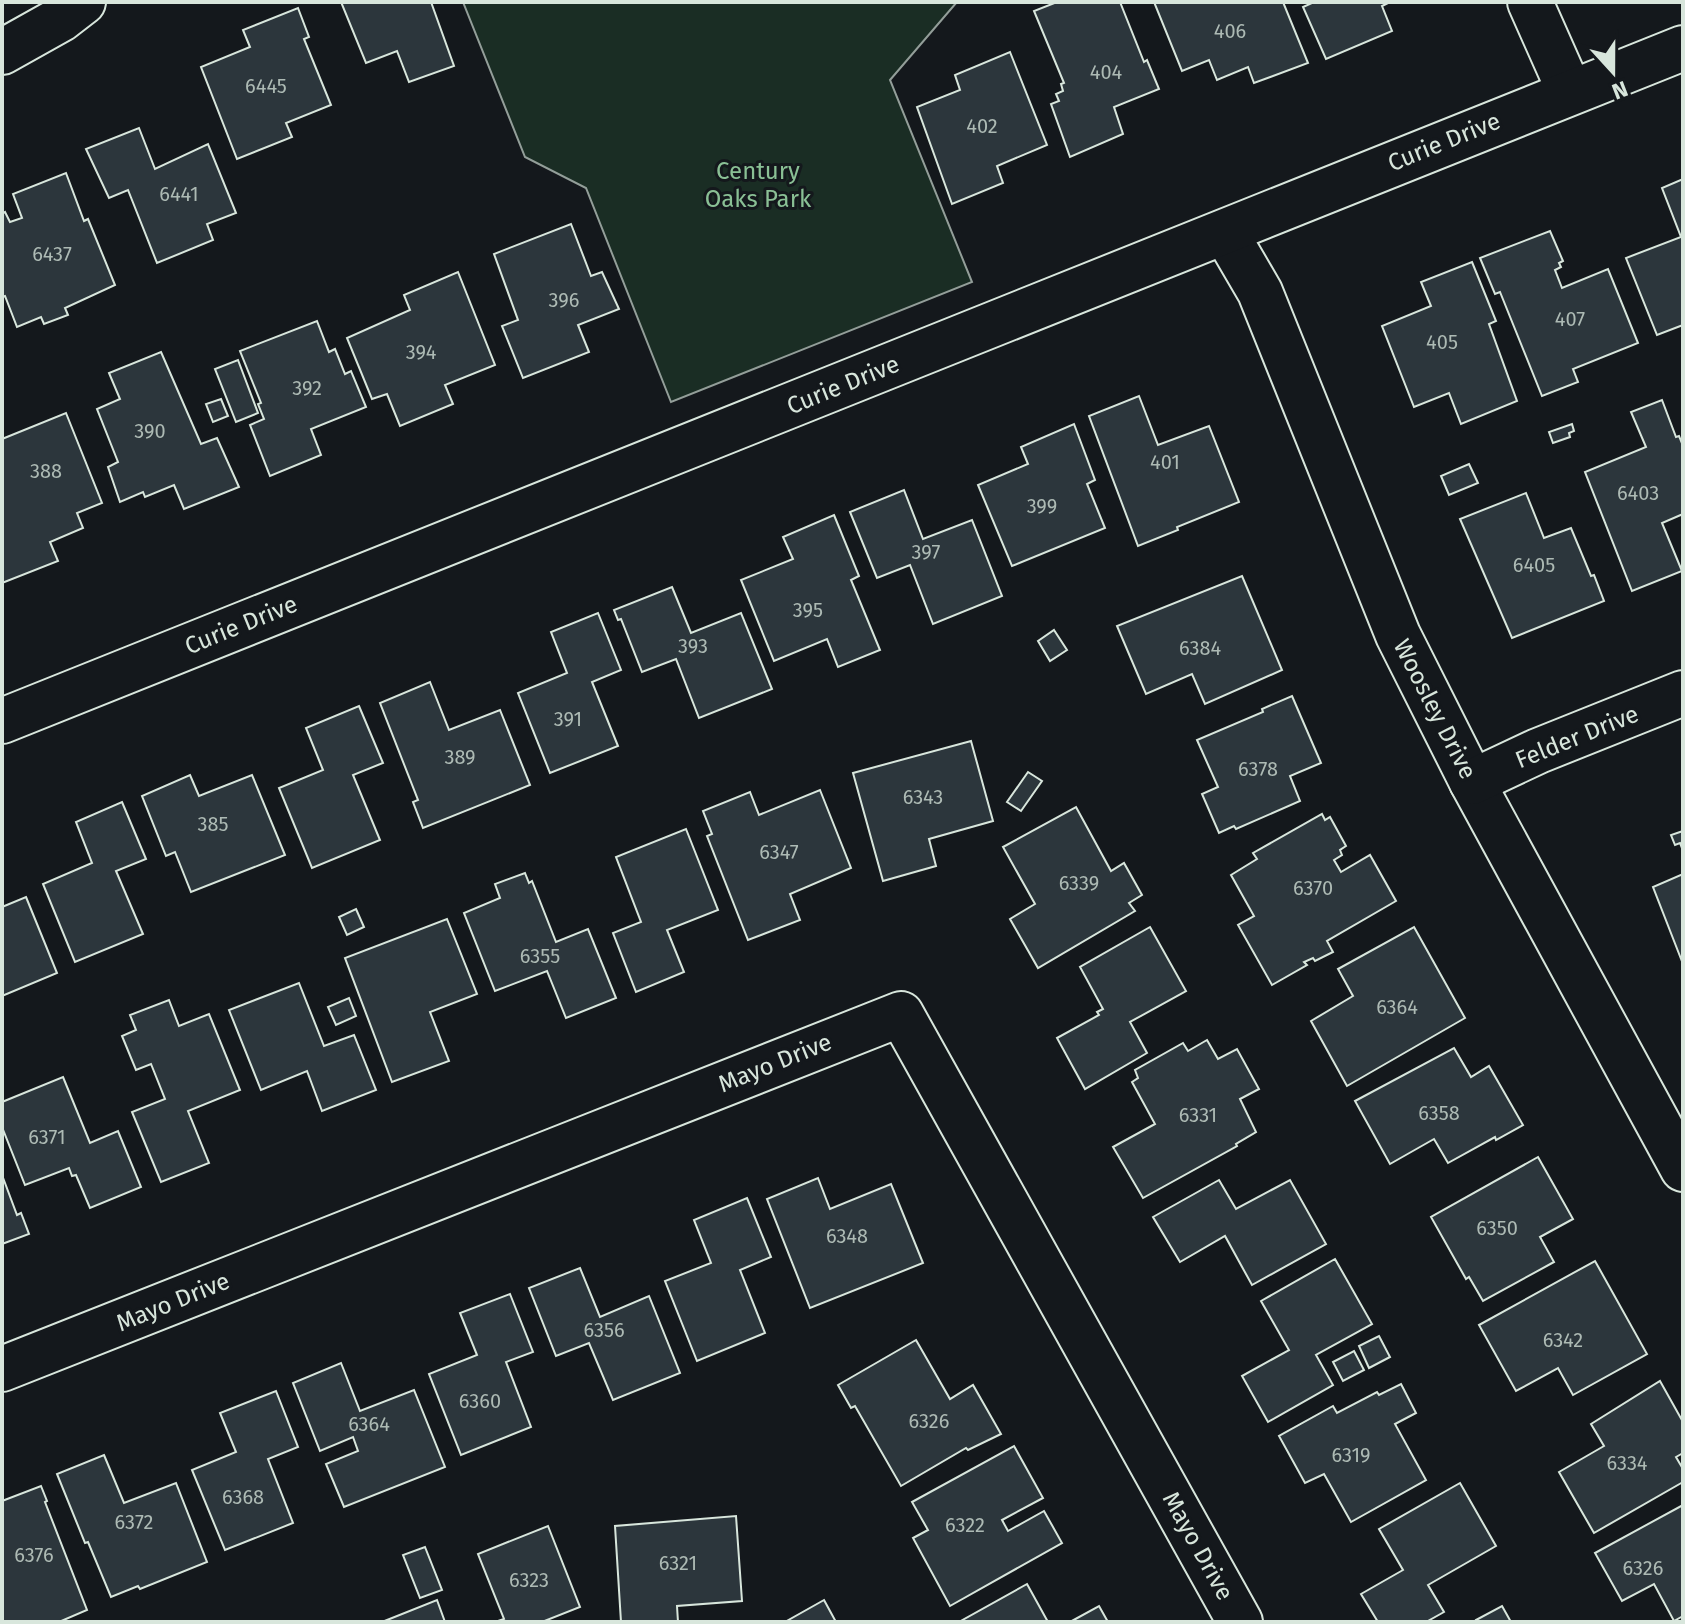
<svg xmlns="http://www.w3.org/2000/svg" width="1685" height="1624" font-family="'Fira Sans',sans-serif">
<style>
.green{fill:#1a2d24;stroke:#939e99;stroke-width:2}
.building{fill:#2c363c;stroke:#d8e6dc;stroke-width:2}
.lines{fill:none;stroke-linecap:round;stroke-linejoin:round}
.minor-casing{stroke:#d8e6dc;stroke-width:48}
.minor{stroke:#14181c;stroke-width:44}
.labels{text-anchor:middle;stroke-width:6;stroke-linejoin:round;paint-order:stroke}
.number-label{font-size:20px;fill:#adbab4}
.street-label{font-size:24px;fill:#d8e6dc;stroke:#14181c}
.park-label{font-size:24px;fill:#8ac095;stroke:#14181c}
</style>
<rect width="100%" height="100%" fill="#14181c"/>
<polygon class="green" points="463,2 957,2 890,80 972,282 671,402 586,188 525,157"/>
<g class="building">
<polygon points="341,2 431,2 454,66 409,82 397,51 366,63"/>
<polygon points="1057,2 1120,2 1144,62 1147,60 1159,89 1114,107 1123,134 1070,157 1051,104 1059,101 1056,94 1063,91 1061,84 1064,83 1034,11"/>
<polygon points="1154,2 1283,2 1308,63 1254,83 1248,67 1217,80 1209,60 1182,71"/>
<polygon points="1314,2 1390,2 1382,6 1392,31 1326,59 1303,7"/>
<polygon points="298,8 309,37 304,39 331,105 286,123 292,137 237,159 201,67 250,47 243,30"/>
<polygon points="1010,52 1047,145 997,166 1003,183 952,204 917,107 960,90 955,75"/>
<polygon points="139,128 155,169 208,144 236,213 207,224 213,240 157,263 128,190 109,198 86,149"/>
<polygon points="66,173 84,221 88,219 115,285 65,308 68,315 44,324 41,317 17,327 5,296 2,297 2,214 5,212 10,222 22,218 13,194"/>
<polygon points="1683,179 1683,325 1657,335 1626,258 1681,237 1662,188"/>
<polygon points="571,224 591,276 602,272 619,309 578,325 589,352 523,378 502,326 518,320 494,254"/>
<polygon points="1550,231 1563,261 1559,263 1561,267 1555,270 1562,288 1608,269 1638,343 1573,369 1578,382 1542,396 1500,292 1495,294 1480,258"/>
<polygon points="1472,262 1496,321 1489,324 1517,401 1461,424 1449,393 1414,407 1382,326 1431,306 1421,282"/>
<polygon points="458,272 495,365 445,385 453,404 400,426 387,394 372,399 347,338 410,310 404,295"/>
<polygon points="317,321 329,352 335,349 345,374 351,371 366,407 311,429 321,455 270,476 250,425 264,419 258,404 261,403 240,351"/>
<polygon points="161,352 201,444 217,438 239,487 184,509 174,485 145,497 143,492 120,502 108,467 118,462 97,409 120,399 109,373"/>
<polygon points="238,360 258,413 236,422 215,369"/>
<polygon points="1139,396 1158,445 1209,426 1239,502 1177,527 1178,530 1138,546 1089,416"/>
<polygon points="221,399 228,416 213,422 206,404"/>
<polygon points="1662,400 1676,437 1679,436 1683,446 1683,514 1662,523 1682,571 1632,591 1585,472 1646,447 1631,412"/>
<polygon points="66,413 102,503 77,513 83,528 50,542 58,561 2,583 2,439"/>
<polygon points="1074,424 1095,480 1087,484 1105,528 1012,566 978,485 1028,464 1021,447"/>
<polygon points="1572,424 1574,431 1569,433 1570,437 1553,443 1549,432"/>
<polygon points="1469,464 1478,483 1449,495 1441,476"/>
<polygon points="904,490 923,539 972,520 1002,596 933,624 910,565 877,578 850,512"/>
<polygon points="1526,493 1544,538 1571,528 1591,576 1594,575 1604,601 1512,638 1460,519"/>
<polygon points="834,515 859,576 851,580 880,650 838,667 827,639 774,661 741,580 793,559 783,537"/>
<polygon points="1242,576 1282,670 1205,704 1192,674 1146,694 1117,626"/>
<polygon points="672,587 691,633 741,613 772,689 699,718 676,659 642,672 621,619 618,620 614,610"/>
<polygon points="598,613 621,670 592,682 618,746 550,773 518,693 567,673 551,632"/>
<polygon points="1054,630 1067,650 1050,661 1038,641"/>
<polygon points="430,682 449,730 500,710 530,785 423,828 413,802 418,800 380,703"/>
<polygon points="1292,696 1321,763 1290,776 1300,801 1236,829 1234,826 1219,833 1202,794 1218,787 1197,740 1263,712 1262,709"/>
<polygon points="359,706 383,763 353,775 380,840 312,868 279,788 323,770 306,728"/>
<polygon points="971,741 993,821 929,839 936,866 883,881 853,773"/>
<polygon points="1028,772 1042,781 1021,811 1007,802"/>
<polygon points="190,775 199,796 252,775 285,855 191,892 175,852 166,856 142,796"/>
<polygon points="820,790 851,868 790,894 800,920 748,940 707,836 712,834 703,811 750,792 759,815"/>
<polygon points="122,802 146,859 116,871 143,934 75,962 43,884 92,863 76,822"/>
<polygon points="1076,807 1111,871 1124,863 1142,895 1129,903 1135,911 1038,968 1010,919 1035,904 1003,847"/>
<polygon points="1322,814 1325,820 1330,817 1346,846 1340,850 1342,855 1334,860 1341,872 1370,855 1396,901 1327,941 1333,952 1315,961 1313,958 1304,962 1307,965 1272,985 1238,925 1254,916 1231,875 1257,859 1253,853"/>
<polygon points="686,829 718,910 667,930 684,972 636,992 613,933 641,922 616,857"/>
<polygon points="1683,831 1683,851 1680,843 1675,845 1671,835"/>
<polygon points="525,873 529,883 532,881 556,942 588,929 616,998 566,1018 547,971 495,991 464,913 500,898 495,884"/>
<polygon points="1683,874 1683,964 1653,887"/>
<polygon points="26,897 57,973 2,996 2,907"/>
<polygon points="356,909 364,927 347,935 339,917"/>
<polygon points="447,919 477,994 430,1012 449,1061 392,1082 345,958"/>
<polygon points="1150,927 1186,991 1130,1022 1147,1053 1085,1089 1057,1038 1099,1015 1097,1012 1103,1009 1080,967"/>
<polygon points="1414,927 1465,1018 1347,1086 1311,1021 1353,996 1338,969"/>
<polygon points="299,983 324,1046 354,1035 376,1090 322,1111 307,1071 261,1090 229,1010"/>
<polygon points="349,998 356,1016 336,1025 328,1007"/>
<polygon points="169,1000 179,1026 209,1014 240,1090 188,1111 209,1163 161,1182 132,1112 165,1099 151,1064 136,1070 122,1036 136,1030 130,1015"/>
<polygon points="1207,1040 1218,1059 1237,1049 1259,1089 1240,1099 1256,1132 1236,1144 1237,1146 1143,1198 1113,1147 1155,1124 1132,1082 1138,1078 1135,1070 1183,1043 1188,1051"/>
<polygon points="1454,1048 1471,1077 1489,1066 1523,1125 1496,1140 1495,1137 1448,1163 1434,1139 1390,1164 1355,1101"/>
<polygon points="63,1077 90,1143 118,1131 141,1187 90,1208 76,1175 72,1176 69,1168 25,1185 2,1127 2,1102"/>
<polygon points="1538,1157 1573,1219 1540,1237 1554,1262 1483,1301 1469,1277 1466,1279 1431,1217"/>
<polygon points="2,1175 17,1215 21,1213 29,1234 2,1244"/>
<polygon points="818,1178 830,1209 891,1184 923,1263 810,1308 767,1199"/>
<polygon points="1219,1180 1236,1209 1290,1180 1326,1244 1252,1285 1225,1236 1180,1262 1153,1217"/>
<polygon points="747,1198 771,1257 740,1270 765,1333 697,1361 665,1281 711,1263 694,1220"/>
<polygon points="1335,1259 1372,1324 1316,1355 1333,1385 1268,1422 1242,1376 1289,1350 1261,1301"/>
<polygon points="1595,1261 1647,1354 1573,1395 1558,1368 1516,1391 1479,1325"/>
<polygon points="580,1268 600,1317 649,1296 680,1373 613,1400 589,1343 556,1356 529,1288"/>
<polygon points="510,1294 533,1352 506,1362 531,1427 461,1455 429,1374 477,1355 460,1313"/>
<polygon points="1379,1336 1390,1357 1369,1368 1359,1346"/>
<polygon points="916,1340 950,1399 973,1385 1001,1434 968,1450 966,1448 901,1486 855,1406 851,1408 838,1385"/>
<polygon points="1354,1351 1364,1370 1343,1381 1333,1362"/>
<polygon points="341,1363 360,1411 414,1390 445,1467 344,1507 326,1464 358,1451 353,1437 320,1451 293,1383"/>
<polygon points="1660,1381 1683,1422 1683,1453 1676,1457 1683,1469 1683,1482 1594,1533 1559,1472 1604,1446 1591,1424"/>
<polygon points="1401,1384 1416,1413 1395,1424 1426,1480 1351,1522 1324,1474 1305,1483 1279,1436 1333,1406 1337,1413 1377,1392 1379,1395"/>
<polygon points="276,1391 298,1447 268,1459 293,1523 225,1550 192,1470 236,1452 220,1413"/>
<polygon points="1014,1446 1043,1498 1002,1520 1008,1531 1044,1511 1062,1543 950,1606 913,1538 928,1530 912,1502"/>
<polygon points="104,1455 124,1503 176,1483 207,1562 140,1589 138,1586 111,1597 88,1542 85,1543 57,1474"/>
<polygon points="1460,1483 1496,1546 1428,1585 1444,1612 1426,1622 1378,1622 1361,1594 1403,1570 1379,1529"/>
<polygon points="41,1486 47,1501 45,1502 87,1610 59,1622 2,1622 2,1501"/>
<polygon points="1683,1505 1683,1616 1674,1621 1654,1584 1622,1601 1595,1553"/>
<polygon points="736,1516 742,1601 677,1606 678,1622 621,1622 615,1526"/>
<polygon points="548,1526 580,1607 542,1622 495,1622 504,1619 478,1554"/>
<polygon points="425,1547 442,1590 420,1598 403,1555"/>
<polygon points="1027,1584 1048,1622 959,1622"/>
<polygon points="437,1600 445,1622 382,1622"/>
<polygon points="824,1600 836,1622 785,1622"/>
<polygon points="1099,1606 1108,1622 1070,1622"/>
<polygon points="1502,1606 1511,1622 1477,1622 1476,1620"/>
</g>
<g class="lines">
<g class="minor-casing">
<g id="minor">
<polyline points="1530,2 1570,92"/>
<polyline points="2,52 61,19 83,2"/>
<polyline points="1225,232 1260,292 1398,635 1472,782 1683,1169"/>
<polyline points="2,721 1683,48"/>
<polyline points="1472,782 1538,751 1683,693"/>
<polyline points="2,1369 901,1014 1240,1622"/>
</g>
</g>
<use href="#minor" class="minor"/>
</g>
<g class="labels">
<g class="number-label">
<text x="1230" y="38">406</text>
<text x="1106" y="79">404</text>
<text x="266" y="93">6445</text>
<text x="982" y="133">402</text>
<text x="179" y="201">6441</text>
<text x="52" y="261">6437</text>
<text x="564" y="307">396</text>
<text x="1570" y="326">407</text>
<text x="1442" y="349">405</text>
<text x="421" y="359">394</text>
<text x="307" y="395">392</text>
<text x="150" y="438">390</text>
<text x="1165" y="469">401</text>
<text x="46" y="478">388</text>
<text x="1638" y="500">6403</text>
<text x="1042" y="513">399</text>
<text x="926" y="559">397</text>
<text x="1534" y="572">6405</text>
<text x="808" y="617">395</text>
<text x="693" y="653">393</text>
<text x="1200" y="655">6384</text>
<text x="568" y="726">391</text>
<text x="460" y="764">389</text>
<text x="1258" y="776">6378</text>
<text x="923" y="804">6343</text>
<text x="213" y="831">385</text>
<text x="779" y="859">6347</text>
<text x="1079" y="890">6339</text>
<text x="1313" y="895">6370</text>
<text x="540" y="963">6355</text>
<text x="1397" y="1014">6364</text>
<text x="1439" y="1120">6358</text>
<text x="1198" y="1122">6331</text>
<text x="47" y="1144">6371</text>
<text x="1497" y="1235">6350</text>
<text x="847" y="1243">6348</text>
<text x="604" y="1337">6356</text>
<text x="1563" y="1347">6342</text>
<text x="480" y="1408">6360</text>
<text x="929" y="1428">6326</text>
<text x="369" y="1431">6364</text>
<text x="1351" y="1462">6319</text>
<text x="1627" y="1470">6334</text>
<text x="243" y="1504">6368</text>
<text x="134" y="1529">6372</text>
<text x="965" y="1532">6322</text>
<text x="34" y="1562">6376</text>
<text x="678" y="1570">6321</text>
<text x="1643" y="1575">6326</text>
<text x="529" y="1587">6323</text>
</g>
<g class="street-label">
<text transform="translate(1444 142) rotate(-22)" y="8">Curie Drive</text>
<text transform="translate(843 385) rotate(-22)" y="8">Curie Drive</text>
<text transform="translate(241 625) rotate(-22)" y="8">Curie Drive</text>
<text transform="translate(1435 709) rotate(63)" y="8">Woosley Drive</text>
<text transform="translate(1577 737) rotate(-22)" y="8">Felder Drive</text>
<text transform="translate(775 1063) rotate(-22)" y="8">Mayo Drive</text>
<text transform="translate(173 1302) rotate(-22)" y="8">Mayo Drive</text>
<text transform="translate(1198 1546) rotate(61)" y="8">Mayo Drive</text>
</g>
<g class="park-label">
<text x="758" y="179">Century<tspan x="758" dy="28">Oaks Park</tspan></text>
</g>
</g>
<rect width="1685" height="1624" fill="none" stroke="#d8e6dc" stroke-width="8"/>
<g transform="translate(1613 72) rotate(159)" stroke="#14181c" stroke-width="6" paint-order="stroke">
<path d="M0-6L14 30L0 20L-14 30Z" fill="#d8e6dc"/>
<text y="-12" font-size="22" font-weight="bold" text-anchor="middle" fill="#d8e6dc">N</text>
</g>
</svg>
